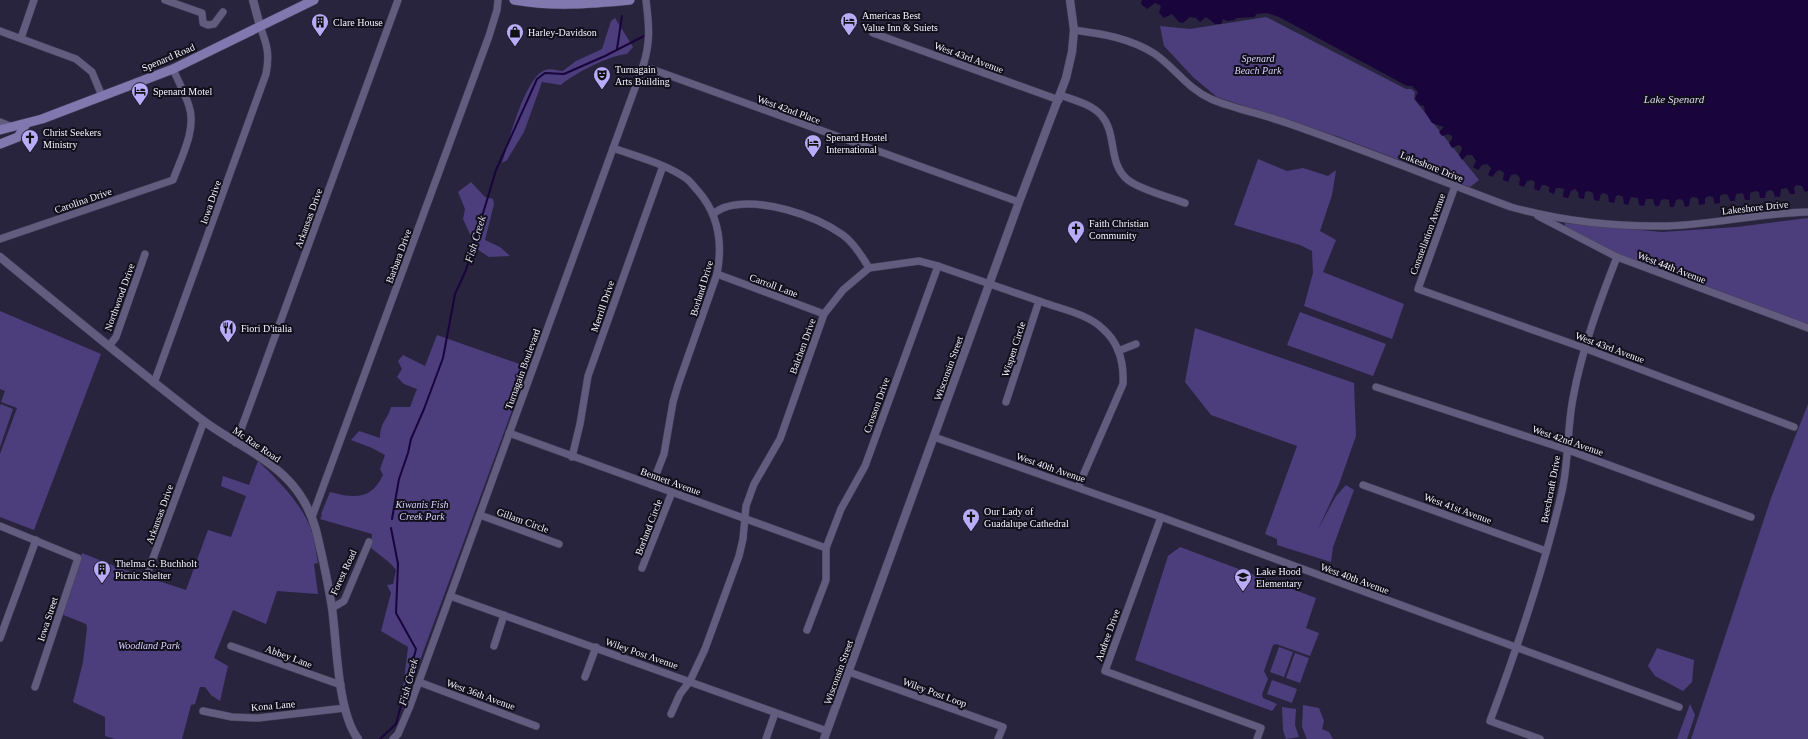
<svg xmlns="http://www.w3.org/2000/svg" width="1808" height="739" font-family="Georgia,serif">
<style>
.green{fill:#4c3e7c}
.water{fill:#19043c}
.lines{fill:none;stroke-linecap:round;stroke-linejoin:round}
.stream{stroke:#19043c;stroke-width:2}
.minor-casing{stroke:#454159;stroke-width:8}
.tertiary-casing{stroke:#454159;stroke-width:9}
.secondary-casing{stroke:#454159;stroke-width:10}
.minor{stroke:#625c7f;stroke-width:7}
.tertiary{stroke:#625c7f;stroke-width:8}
.secondary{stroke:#8278b0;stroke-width:9}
.labels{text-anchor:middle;stroke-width:4;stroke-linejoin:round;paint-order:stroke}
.poi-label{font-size:10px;fill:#f3f2fd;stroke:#110f1b;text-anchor:start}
.street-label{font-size:10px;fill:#f3f2fd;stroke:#110f1b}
.park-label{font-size:10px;font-style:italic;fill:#d8d2fe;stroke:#110f1b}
.water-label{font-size:11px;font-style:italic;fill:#dedbf1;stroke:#110f1b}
</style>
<rect width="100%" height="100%" fill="#29243e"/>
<g class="green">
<polygon points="1266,17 1406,89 1411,89 1415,92 1414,99 1479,180 1470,187 1339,137 1217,97 1194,78 1164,46 1160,26 1190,29"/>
<path d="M615 18 633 47 627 54C610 55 573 74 561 85L542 82 524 132 507 160 502 163C508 143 525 77 545 70 550 68 558 71 563 71L576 61 602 49 611 21Z"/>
<polygon points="1258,159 1287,171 1303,168 1328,176 1336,170 1332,195 1320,231 1336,240 1323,272 1404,304 1392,339 1304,306 1313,273 1312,251 1300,245 1234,225"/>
<polygon points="471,182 485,197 493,199 494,204 485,240 500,247 510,256 489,257 477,249 463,219 465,209 458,192"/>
<polygon points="1808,218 1808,328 1617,257 1565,227 1565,223 1662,232 1737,227"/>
<polygon points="0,311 101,354 34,530 0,517 0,454 17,408 1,402 5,391 0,389"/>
<polygon points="1300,312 1386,344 1373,376 1287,345"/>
<polygon points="1195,328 1354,383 1356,436 1339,484 1318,529 1336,496 1346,485 1354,490 1333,547 1331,562 1277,545 1277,539 1265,534 1297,446 1211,415 1185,382"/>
<path d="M437 335 528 367 408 693 403 688 408 647 381 631 391 593 387 585 393 584 396 570 390 563 371 548 372 534 320 519 322 515 321 514 330 492C353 498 371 501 383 475L380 469 385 455 372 448 351 440 359 431 380 438C380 422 387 421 391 407H410L417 389 404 384 397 377 402 369 398 361 403 355 425 366Z"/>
<polygon points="1,404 13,409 0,447 0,406"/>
<polygon points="1808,404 1808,739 1691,739 1771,498"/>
<path d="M258 461C278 480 301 503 311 529 315 540 316 552 318 563L314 564 318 594 277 591 266 624 233 610 214 658 228 666 220 701 211 695 205 687H200L195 704 191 705 182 739H115L105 736V717L73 702 83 662 87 628 86 624 61 614 82 553 122 569 186 590 208 530 231 537 246 496 221 486 223 476 249 485Z"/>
<polygon points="1180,547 1316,598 1306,628 1319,633 1310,656 1276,644 1273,645 1264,671 1268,679 1262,694 1263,698 1277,704 1272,711 1135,660 1168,556"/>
<polygon points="1279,647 1293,652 1284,677 1270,672"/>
<polygon points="1657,648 1694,660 1692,682 1683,691 1655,676 1648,666"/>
<polygon points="1295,653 1309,658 1300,683 1286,678"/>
<polygon points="1272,680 1297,689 1292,703 1267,694"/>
<polygon points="1690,704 1695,715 1687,739 1677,739"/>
<polygon points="1303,705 1319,708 1324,721 1322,729 1329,732 1333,739 1307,739 1302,727"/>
<polygon points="1282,707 1296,709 1295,725 1299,737 1286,739 1283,730"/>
</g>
<polygon class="water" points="1142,0 1808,0 1808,191 1805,192 1802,186 1797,185 1794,187 1795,194 1790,194 1787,188 1781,189 1780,197 1775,197 1773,191 1770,190 1766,192 1765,198 1760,198 1759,192 1755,191 1750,193 1750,200 1745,200 1743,193 1736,194 1735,201 1730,201 1728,195 1724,194 1720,196 1720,203 1715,204 1713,197 1709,196 1705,198 1705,204 1699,205 1698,198 1693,197 1690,199 1689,206 1685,207 1683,200 1679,199 1676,200 1674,207 1670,207 1669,200 1665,199 1661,200 1659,206 1655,206 1653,199 1646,199 1644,206 1639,205 1638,198 1631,197 1628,205 1624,204 1623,197 1619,195 1616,196 1614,203 1609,202 1608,195 1604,193 1601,194 1599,201 1594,200 1593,193 1589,191 1585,192 1584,199 1579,198 1578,192 1575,189 1571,191 1568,198 1563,197 1564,189 1560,188 1556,188 1554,194 1549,192 1549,187 1545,185 1542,185 1539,191 1534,189 1535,182 1532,180 1527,181 1524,187 1519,185 1520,178 1516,174 1511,175 1508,182 1503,180 1504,173 1500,170 1497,171 1492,177 1488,175 1491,168 1487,164 1482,165 1478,170 1473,167 1476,161 1472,155 1467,155 1462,160 1459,155 1462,149 1461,146 1458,145 1452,148 1449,143 1452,139 1452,136 1448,134 1442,136 1439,132 1444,127 1432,123 1425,112 1424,106 1420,105 1415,99 1418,92 1412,86 1407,86 1279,17 1267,13 1256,14 1255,17 1236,18 1235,20 1227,21 1223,19 1221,24 1215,24 1206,17 1200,22 1196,18 1190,17 1183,23 1179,22 1172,14 1164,18 1159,13 1161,6 1155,3 1147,9 1141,4"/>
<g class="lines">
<g class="stream">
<polyline points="617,49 622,16"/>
<polyline points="392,519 399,479 408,453 411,439 424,409 443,358 455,294 466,270 496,170 537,79 545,73 564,74 605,56 644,36"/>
<polyline points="380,739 396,724 416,649 396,613 398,564 391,528"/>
</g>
<g class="minor-casing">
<g id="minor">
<polyline points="165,0 202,13 203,23 208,25 214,24 223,12"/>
<path d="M1074 30C1103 34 1130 38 1155 54 1175 68 1188 89 1211 99 1235 109 1262 114 1287 123 1362 149 1436 179 1511 207 1561 221 1616 227 1668 226 1715 224 1761 213 1808 212"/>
<polyline points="0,31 76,59 92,72 102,96"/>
<polyline points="873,33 1059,100"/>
<polyline points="21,38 34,0"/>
<polyline points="643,66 1019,202"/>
<path d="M1060 95C1074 100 1091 104 1101 115 1118 134 1107 163 1128 180 1141 190 1169 197 1185 203"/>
<polyline points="0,122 10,126"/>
<path d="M613 148C638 157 666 164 687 179 691 182 694 187 698 191 719 215 723 243 717 274L678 385 673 402 664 454 652 485"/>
<polyline points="1455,186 1418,289 1584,348 1794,427"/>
<path d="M713 214C717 211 722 208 726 207 760 197 815 215 843 235 854 243 862 256 869 268"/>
<polyline points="1538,216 1617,257 1808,328"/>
<path d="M0 239 173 180C181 158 197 129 189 106 185 93 178 81 173 69"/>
<polyline points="717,274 824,314"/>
<polyline points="109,346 116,337 145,254"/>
<polyline points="1118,351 1136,344"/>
<path d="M154 383 266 74C270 54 267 45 260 26"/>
<polyline points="1376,387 1568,450 1751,517"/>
<polyline points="1006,402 1039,301"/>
<polyline points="509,433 826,548"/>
<polyline points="934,437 1161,517 1679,707"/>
<polyline points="236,443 398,0"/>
<polyline points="572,457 580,424 588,376 663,166"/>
<polyline points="1363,485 1546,551"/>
<polyline points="480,515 559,544"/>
<polyline points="312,517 489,36 497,10 498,0"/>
<polyline points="1161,517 1105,671 1261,728 1257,739"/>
<polyline points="0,526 78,558 35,687"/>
<polyline points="642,568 672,492"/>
<polyline points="149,569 204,421"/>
<polyline points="450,596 827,731"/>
<polyline points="332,608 344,601 369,542"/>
<polyline points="807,630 826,580 826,548 841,509 865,466 938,266"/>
<polyline points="0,638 36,540"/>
<polyline points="231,646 341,685"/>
<polyline points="494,646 504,615"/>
<polyline points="849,672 1003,727 998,739"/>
<polyline points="585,677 596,647"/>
<polyline points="419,682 536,726"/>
<polyline points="203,711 232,717 258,718 345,708"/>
<path d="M671 714 680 694 690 681 705 649 739 556 743 539 746 506 754 484 780 439 824 314 843 290 869 268 919 261 938 266C973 278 1007 290 1042 302 1061 309 1088 314 1103 329 1119 343 1124 364 1123 384L1078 487"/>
<path d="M393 739 398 734 410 706 643 66C651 41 649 25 646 0"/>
<polyline points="766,739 775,713"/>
<path d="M1540 739 1490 721C1518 646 1544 569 1562 491 1569 460 1567 429 1573 398 1582 349 1599 303 1617 257"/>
</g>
</g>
<g class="tertiary-casing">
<g id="tertiary">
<polyline points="253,0 260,26"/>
<path d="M0 257C67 312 133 367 201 419 227 439 260 453 284 476 299 490 310 509 316 530 322 555 328 582 332 608 337 643 337 711 358 739"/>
<polyline points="824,739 1019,202 1066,78 1072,52 1074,30 1070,0"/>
</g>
</g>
<g class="secondary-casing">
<g id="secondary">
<path d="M514 0C554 7 589 4 630 0"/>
<polyline points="0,130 42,119 173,69 314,0"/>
<polyline points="0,144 18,137 26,124"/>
</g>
</g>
<use href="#minor" class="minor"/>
<use href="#tertiary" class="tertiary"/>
<use href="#secondary" class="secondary"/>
</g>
<defs>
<g id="hotel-pin" transform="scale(0.9)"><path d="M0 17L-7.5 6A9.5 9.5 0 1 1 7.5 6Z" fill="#b8abf7" stroke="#110f1b"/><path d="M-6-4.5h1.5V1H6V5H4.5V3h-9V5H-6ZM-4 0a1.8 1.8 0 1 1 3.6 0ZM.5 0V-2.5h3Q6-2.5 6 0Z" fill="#111"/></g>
<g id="building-pin" transform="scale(0.9)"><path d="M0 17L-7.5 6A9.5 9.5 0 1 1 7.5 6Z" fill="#b8abf7" stroke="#110f1b"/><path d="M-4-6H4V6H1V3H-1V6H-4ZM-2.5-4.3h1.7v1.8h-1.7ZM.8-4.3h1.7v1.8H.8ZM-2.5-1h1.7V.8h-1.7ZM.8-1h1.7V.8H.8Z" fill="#111"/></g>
<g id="shop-pin" transform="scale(0.9)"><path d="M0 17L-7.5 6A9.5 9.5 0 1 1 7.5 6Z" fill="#b8abf7" stroke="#110f1b"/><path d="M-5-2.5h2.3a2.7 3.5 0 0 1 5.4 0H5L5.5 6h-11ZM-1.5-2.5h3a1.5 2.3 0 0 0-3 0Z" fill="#111"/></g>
<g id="theatre-pin" transform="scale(0.9)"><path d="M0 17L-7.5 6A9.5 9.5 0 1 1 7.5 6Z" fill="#b8abf7" stroke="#110f1b"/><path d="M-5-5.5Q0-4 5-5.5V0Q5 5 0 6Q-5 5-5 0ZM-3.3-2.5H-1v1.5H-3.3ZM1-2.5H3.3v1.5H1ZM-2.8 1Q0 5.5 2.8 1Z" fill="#111"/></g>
<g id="church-pin" transform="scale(0.9)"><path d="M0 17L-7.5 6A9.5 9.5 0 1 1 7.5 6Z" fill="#b8abf7" stroke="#110f1b"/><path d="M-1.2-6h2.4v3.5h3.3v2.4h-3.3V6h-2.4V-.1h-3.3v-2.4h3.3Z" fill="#111"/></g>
<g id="restaurant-pin" transform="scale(0.9)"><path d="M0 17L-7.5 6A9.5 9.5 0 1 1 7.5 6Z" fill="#b8abf7" stroke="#110f1b"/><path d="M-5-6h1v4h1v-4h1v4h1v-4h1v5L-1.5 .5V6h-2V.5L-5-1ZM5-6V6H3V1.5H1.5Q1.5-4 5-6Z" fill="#111"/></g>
<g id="school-pin" transform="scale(0.9)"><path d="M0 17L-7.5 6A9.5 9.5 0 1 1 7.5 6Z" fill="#b8abf7" stroke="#110f1b"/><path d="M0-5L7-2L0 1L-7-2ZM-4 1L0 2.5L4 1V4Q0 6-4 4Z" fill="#111"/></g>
</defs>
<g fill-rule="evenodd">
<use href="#hotel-pin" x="849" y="21"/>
<use href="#building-pin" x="320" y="22"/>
<use href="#shop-pin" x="515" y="32"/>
<use href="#theatre-pin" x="602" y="75"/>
<use href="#hotel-pin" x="140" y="91"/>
<use href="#church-pin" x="30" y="138"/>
<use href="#hotel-pin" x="813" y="143"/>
<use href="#church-pin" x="1076" y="229"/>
<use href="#restaurant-pin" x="228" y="328"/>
<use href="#church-pin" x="971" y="517"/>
<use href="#building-pin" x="102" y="569"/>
<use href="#school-pin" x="1243" y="577"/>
</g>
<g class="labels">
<g class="poi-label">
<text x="862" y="19">Americas Best<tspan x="862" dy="12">Value Inn &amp; Suiets</tspan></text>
<text x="333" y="26">Clare House</text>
<text x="528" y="36">Harley-Davidson</text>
<text x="615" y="73">Turnagain<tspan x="615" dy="12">Arts Building</tspan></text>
<text x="153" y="95">Spenard Motel</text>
<text x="43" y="136">Christ Seekers<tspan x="43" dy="12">Ministry</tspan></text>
<text x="826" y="141">Spenard Hostel<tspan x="826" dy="12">International</tspan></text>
<text x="1089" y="227">Faith Christian<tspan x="1089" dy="12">Community</tspan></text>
<text x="241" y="332">Fiori D'italia</text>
<text x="984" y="515">Our Lady of<tspan x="984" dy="12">Guadalupe Cathedral</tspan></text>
<text x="115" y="567">Thelma G. Buchholt<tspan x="115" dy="12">Picnic Shelter</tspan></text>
<text x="1256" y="575">Lake Hood<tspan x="1256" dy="12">Elementary</tspan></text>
</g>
<g class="street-label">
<text transform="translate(168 57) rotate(-23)" y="4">Spenard Road</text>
<text transform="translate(969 57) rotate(20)" y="4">West 43rd Avenue</text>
<text transform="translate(789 109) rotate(20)" y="4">West 42nd Place</text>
<text transform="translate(1432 166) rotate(22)" y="4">Lakeshore Drive</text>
<text transform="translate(83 200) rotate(-19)" y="4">Carolina Drive</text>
<text transform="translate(210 202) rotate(-71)" y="4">Iowa Drive</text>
<text transform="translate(1755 207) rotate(-6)" y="4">Lakeshore Drive</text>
<text transform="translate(308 218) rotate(-70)" y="4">Arkansas Drive</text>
<text transform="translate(1427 234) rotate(-70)" y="4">Constellation Avenue</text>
<text transform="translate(398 256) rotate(-70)" y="4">Barbara Drive</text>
<text transform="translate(1672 267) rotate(21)" y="4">West 44th Avenue</text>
<text transform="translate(774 285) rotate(20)" y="4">Carroll Lane</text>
<text transform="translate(701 288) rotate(-73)" y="4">Borland Drive</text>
<text transform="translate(119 297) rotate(-70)" y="4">Northwood Drive</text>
<text transform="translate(602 306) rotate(-71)" y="4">Merrill Drive</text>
<text transform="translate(802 346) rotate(-70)" y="4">Balchen Drive</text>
<text transform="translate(1610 347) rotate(20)" y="4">West 43rd Avenue</text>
<text transform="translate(1013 349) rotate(-72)" y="4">Wispen Circle</text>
<text transform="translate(948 368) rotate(-70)" y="4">Wisconsin Street</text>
<text transform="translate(522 369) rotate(-70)" y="4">Turnagain Boulevard</text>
<text transform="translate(876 405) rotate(-70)" y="4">Crosson Drive</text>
<text transform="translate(1568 440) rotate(19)" y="4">West 42nd Avenue</text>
<text transform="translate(257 444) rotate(34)" y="4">Mc Rae Road</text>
<text transform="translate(1051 467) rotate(19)" y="4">West 40th Avenue</text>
<text transform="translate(671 481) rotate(20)" y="4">Bennett Avenue</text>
<text transform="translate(1550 489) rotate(-79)" y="4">Beechcraft Drive</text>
<text transform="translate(1458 508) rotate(20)" y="4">West 41st Avenue</text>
<text transform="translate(159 514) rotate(-70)" y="4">Arkansas Drive</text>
<text transform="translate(523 520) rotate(20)" y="4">Gillam Circle</text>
<text transform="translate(648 527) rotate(-69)" y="4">Borland Circle</text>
<text transform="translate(343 572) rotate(-65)" y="4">Forest Road</text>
<text transform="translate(1355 578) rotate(20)" y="4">West 40th Avenue</text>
<text transform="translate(47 619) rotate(-72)" y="4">Iowa Street</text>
<text transform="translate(1107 635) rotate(-70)" y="4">Andree Drive</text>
<text transform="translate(642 653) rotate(19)" y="4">Wiley Post Avenue</text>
<text transform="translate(289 656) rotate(20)" y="4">Abbey Lane</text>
<text transform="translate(838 672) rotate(-70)" y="4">Wisconsin Street</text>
<text transform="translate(935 692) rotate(20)" y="4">Wiley Post Loop</text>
<text transform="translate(481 694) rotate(20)" y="4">West 36th Avenue</text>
<text transform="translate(273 705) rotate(-5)" y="4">Kona Lane</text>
</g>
<g class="park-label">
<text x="1258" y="62">Spenard<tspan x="1258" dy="12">Beach Park</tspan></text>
<text x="422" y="508">Kiwanis Fish<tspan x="422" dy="12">Creek Park</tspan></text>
<text x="149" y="649">Woodland Park</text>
</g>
<g class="water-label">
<text x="1674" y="103">Lake Spenard</text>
<text transform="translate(475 239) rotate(-73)" y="4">Fish Creek</text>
<text transform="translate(408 682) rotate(-75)" y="4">Fish Creek</text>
</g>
</g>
</svg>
